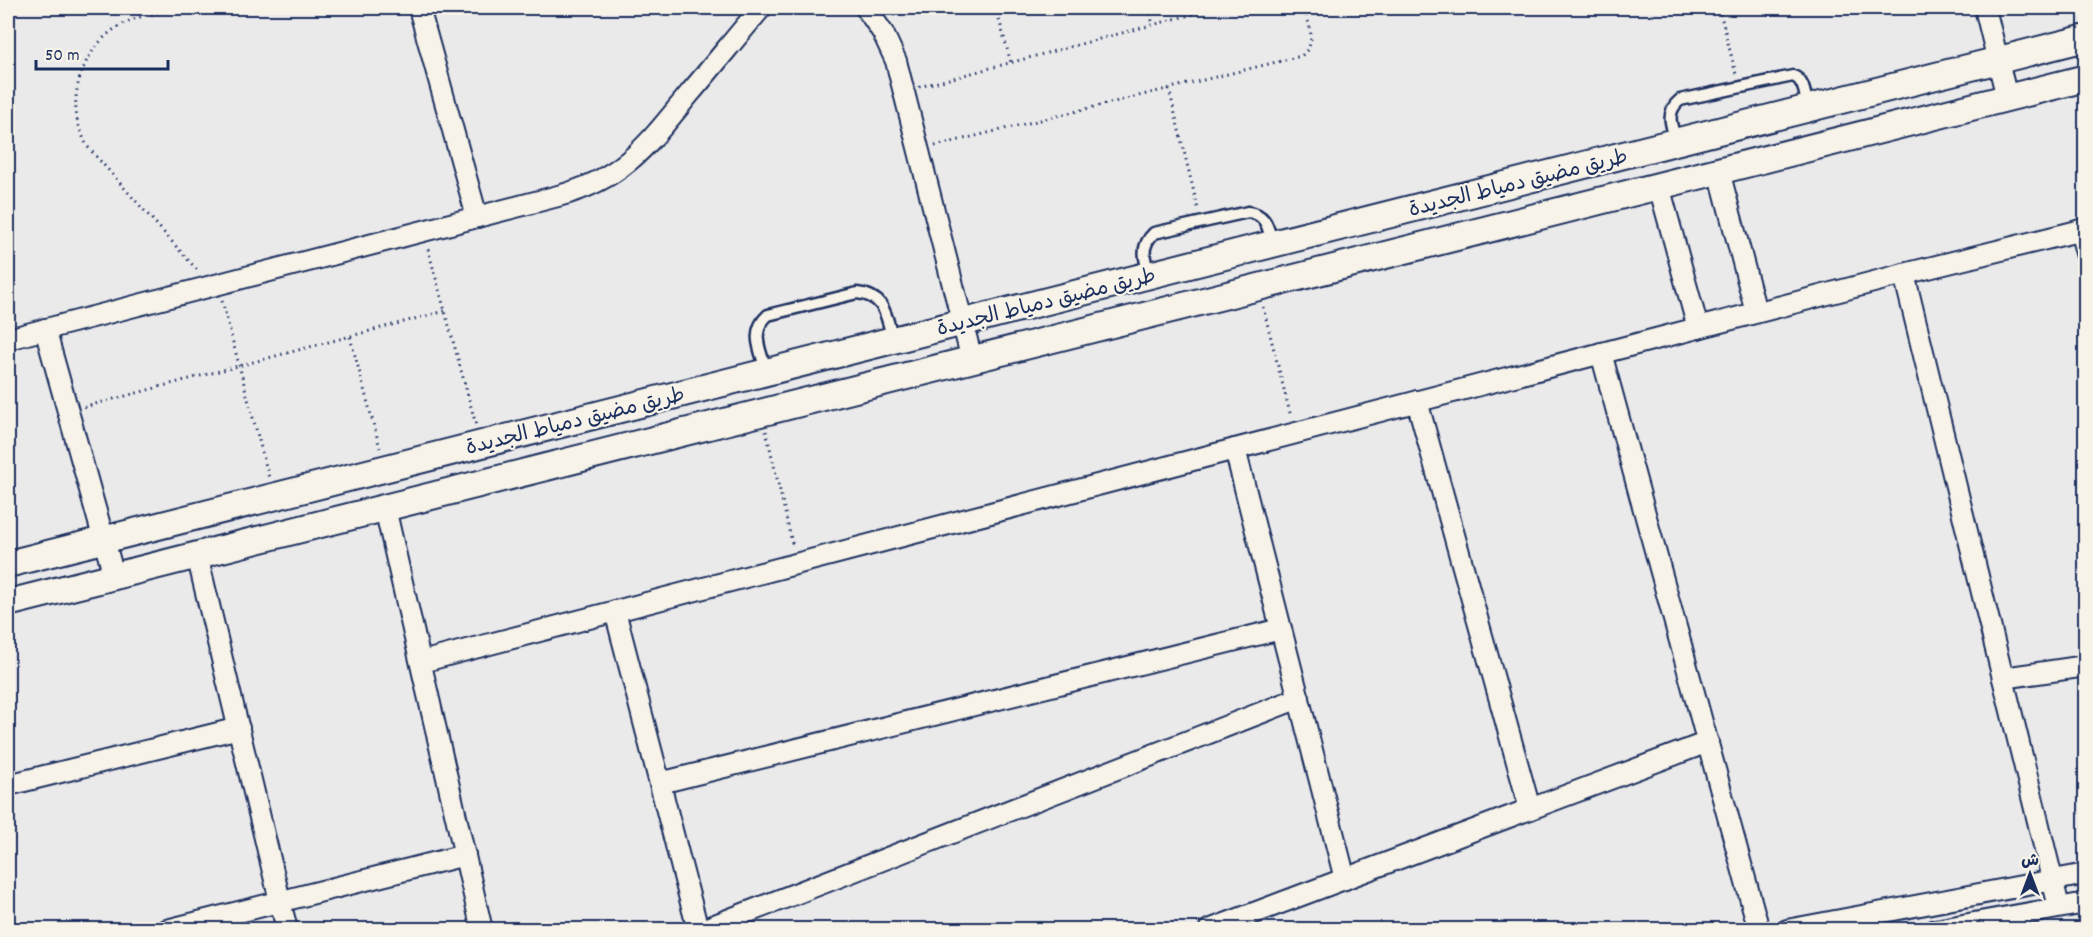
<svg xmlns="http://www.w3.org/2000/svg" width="2093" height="937" font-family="Dekko,'Playpen Sans Arabic',sans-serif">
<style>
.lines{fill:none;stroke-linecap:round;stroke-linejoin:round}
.service-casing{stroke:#1b2f5e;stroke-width:15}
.minor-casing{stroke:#1b2f5e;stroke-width:24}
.tertiary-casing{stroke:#1b2f5e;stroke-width:30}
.path{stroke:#1b2f5e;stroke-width:3;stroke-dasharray:1.5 4.5;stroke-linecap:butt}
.service{stroke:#f7f3e8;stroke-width:10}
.minor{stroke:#f7f3e8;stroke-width:20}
.tertiary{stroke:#f7f3e8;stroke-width:26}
.labels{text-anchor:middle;stroke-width:4.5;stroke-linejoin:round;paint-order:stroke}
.street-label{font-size:21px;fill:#1b2f5e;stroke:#f7f3e8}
</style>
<rect width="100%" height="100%" fill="#ebeaeb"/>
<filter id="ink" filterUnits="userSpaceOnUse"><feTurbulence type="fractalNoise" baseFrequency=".0167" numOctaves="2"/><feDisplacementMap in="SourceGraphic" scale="12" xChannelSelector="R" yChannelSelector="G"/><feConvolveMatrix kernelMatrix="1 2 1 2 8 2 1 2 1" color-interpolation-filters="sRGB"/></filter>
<g filter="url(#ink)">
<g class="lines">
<g class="service-casing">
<g id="service">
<path d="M1677 142C1671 126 1665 112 1680 100L1793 76C1805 80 1805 97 1808 108"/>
<path d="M1150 275C1144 259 1140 246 1154 233L1248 212C1267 214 1268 229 1273 244"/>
<path d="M767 372C761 352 749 332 768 315L857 293C886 296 886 316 893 340"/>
</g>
</g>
<g class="minor-casing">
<g id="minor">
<polyline points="419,8 477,217"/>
<polyline points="866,8 883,33 896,61 972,360"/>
<polyline points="1985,8 2007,98"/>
<polyline points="1719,171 1756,312"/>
<polyline points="1659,186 1698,328"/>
<polyline points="2080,230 2086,253"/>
<polyline points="1904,274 2059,907"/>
<polyline points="45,329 114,576"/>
<path d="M8 339 558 196C624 179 649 143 690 93 714 65 737 36 761 8"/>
<polyline points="1601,353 1759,930"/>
<polyline points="1417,401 1530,809"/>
<polyline points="1235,449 1345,879"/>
<polyline points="385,508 482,930"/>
<polyline points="197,555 287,930"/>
<polyline points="615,611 698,930"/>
<polyline points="421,662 1904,274 2086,229"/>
<polyline points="2003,678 2086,666"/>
<polyline points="660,783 1281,629"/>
<polyline points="8,785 239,728"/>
<polyline points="167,930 465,855"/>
<polyline points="702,930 1299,698"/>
<polyline points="1209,930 1708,742"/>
<polyline points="1787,930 2086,874"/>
<polyline points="1935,930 2086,903"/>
</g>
</g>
<g class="tertiary-casing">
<g id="tertiary">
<polyline points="8,564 2086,38"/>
<polyline points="8,603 2086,78"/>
</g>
</g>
<g class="path">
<path d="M188 8C169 12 147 13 129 21 95 35 73 74 76 111 77 124 82 135 87 146L198 271"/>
<polyline points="996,8 1011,63"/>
<polyline points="1148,8 1153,24"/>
<polyline points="1719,8 1736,74"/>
<polyline points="893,15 926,8"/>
<polyline points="919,87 1216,8"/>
<polyline points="1169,89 1198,209"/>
<path d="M935 146 1301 56C1318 43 1309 25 1304 8"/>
<polyline points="428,249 476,425"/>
<polyline points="222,301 269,478"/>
<polyline points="1263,307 1291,417"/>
<polyline points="350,337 380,448"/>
<polyline points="84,407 445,311"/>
<polyline points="766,431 793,547"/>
</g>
<use href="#service" class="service"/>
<use href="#minor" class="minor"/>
<use href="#tertiary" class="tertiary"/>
</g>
</g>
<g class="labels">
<g class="street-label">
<text transform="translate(1518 182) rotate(-14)" y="7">طريق مضيق دمياط الجديدة</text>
<text transform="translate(1046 301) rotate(-14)" y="7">طريق مضيق دمياط الجديدة</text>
<text transform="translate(575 420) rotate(-14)" y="7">طريق مضيق دمياط الجديدة</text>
</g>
</g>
<rect width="2093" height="937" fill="none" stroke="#f7f3e8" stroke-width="30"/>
<rect x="15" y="15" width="2063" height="907" fill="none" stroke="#1b2f5e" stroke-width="2" filter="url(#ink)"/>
<g transform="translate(2030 874)" stroke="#f7f3e8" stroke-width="4.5" paint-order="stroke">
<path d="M0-4.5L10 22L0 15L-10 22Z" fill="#1b2f5e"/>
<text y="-9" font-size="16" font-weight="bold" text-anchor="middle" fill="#1b2f5e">ش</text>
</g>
<path d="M36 60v9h132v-9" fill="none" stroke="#1b2f5e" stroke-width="3"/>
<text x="45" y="60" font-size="18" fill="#1b2f5e" stroke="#f7f3e8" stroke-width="4.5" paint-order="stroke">50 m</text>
</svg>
